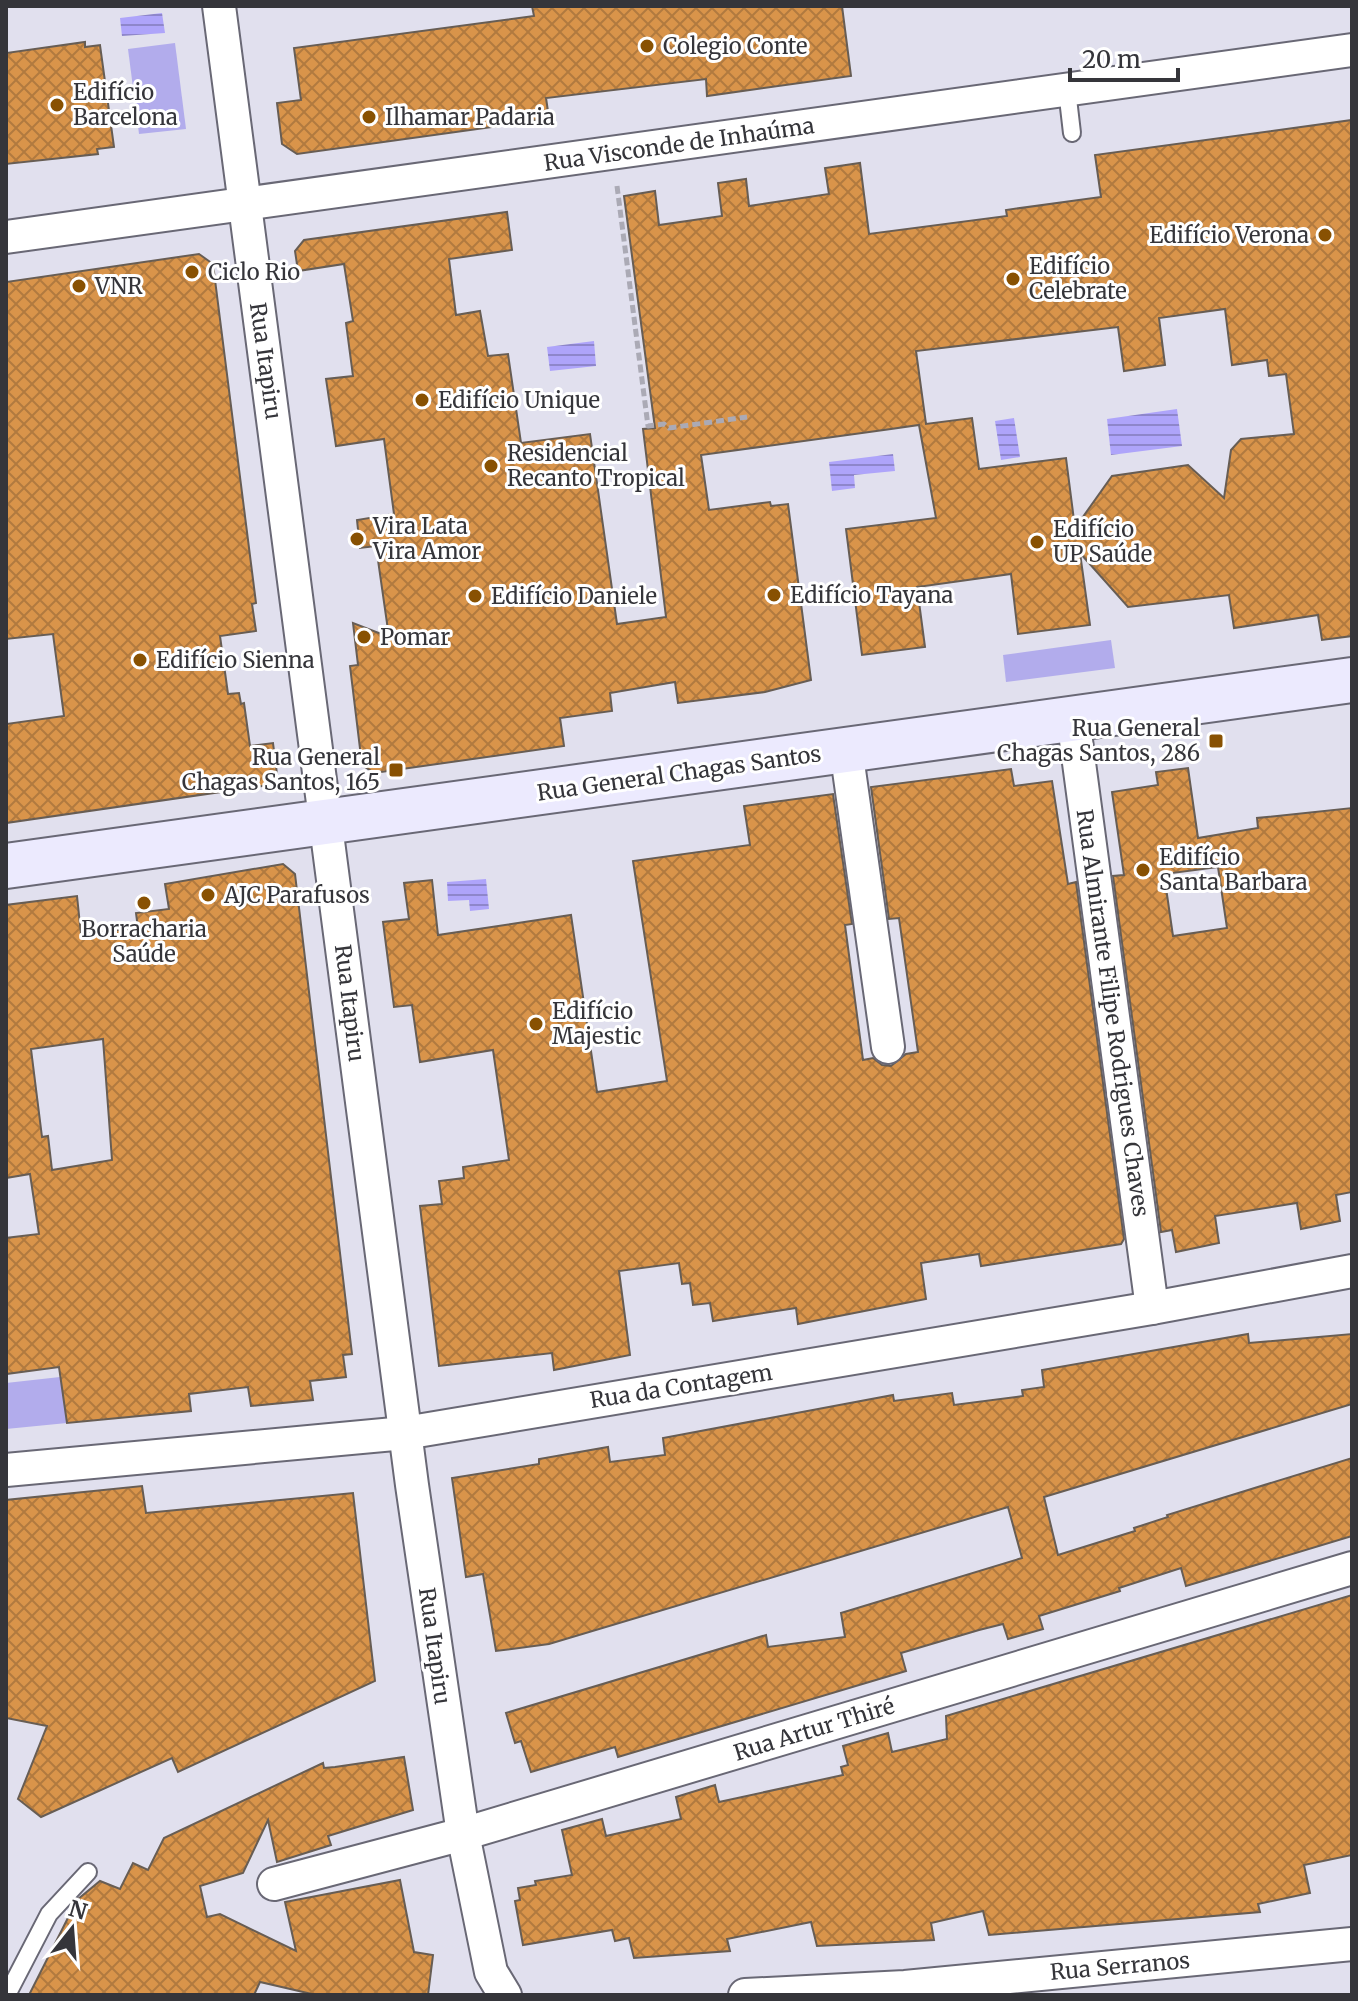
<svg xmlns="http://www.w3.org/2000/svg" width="1358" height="2001" font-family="Merriweather,serif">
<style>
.green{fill:#b2acec}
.water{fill:url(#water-rules)}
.building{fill:url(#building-cross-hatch);stroke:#675d54;stroke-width:2;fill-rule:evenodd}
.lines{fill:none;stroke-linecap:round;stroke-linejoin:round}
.lane-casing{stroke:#696875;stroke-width:20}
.street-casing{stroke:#696875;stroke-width:36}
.secondary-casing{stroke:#696875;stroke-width:48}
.path{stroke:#abaab5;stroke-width:5;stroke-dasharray:8 4;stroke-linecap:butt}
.lane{stroke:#fff;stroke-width:16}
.street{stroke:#fff;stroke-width:32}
.secondary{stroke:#eceafe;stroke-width:44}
.poi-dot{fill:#885102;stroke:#fff;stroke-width:3}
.labels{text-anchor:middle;stroke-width:6;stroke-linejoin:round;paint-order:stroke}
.poi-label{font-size:22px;fill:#35353a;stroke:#fff;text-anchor:start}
.street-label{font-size:22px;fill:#35353a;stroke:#fff}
</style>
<defs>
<pattern id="water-rules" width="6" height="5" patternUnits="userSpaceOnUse" patternTransform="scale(2)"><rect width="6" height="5" fill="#aea4fa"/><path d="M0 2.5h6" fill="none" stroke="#8e86cb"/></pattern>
<pattern id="building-cross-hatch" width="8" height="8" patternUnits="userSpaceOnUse" patternTransform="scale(2)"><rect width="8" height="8" fill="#d9944a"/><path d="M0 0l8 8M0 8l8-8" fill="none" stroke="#b17a3f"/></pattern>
</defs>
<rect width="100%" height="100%" fill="#e1e0ee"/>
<g class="green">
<polygon points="175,43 186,129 139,134 128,49"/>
<polygon points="1111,640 1115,668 1006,682 1003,655"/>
<polygon points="60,1377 67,1423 6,1429 6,1383"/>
</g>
<g class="water">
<polygon points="162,13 165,33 122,36 120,18"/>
<polygon points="594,341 596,366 550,371 547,347"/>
<polygon points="1177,409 1182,446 1111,455 1107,419"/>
<polygon points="1014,418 1020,457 1001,460 995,421"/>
<polygon points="893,454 895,471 854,475 855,488 832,491 829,462"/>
<polygon points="486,879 489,909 470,911 469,900 448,901 447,882"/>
</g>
<g class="building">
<polygon points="532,6 842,6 851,76 707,96 706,79 546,98 549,118 513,124 297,154 282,144 277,103 301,100 294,48 534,16"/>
<polygon points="85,42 85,47 100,45 114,147 97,149 98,154 6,164 6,53"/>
<path d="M1352 120V636L1322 640 1318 615 1234 628 1229 595 1128 607 1080 553 1090 625 1018 634 1011 574 917 587 925 647 862 655 846 529 936 518 919 425 891 429 701 455 709 510 770 502 771 506 788 504 811 680 765 692 678 703 675 682 610 693 612 711 560 718 564 746 374 773 362 765 350 666 358 665 353 623 389 637 376 546 360 548 357 520 394 514 384 439 336 446 326 379 353 376 346 323 353 321 344 264 298 271 295 251 304 240 507 212 512 250 449 259 456 315 480 311 488 356 508 354 521 443 590 434 617 624 666 617 643 429 655 428 624 196 655 191 659 225 722 216 718 183 746 179 749 206 829 194 825 168 860 163 869 234 1007 216 1006 210 1101 197 1095 155ZM1225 309 1232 365 1267 360 1269 376 1286 374 1294 434 1241 439 1231 450 1224 498 1188 465 1112 476 1075 528 1066 458 979 469 972 418 926 424 916 351 1118 327 1124 371 1165 365 1159 318Z"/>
<polygon points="199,254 213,264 256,603 252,604 256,631 220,636 228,694 239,693 241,704 244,703 250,746 273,743 277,774 269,785 6,823 6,724 64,716 53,634 6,639 6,282"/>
<path d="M1188 768 1198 838 1258 828 1257 818 1352 808V1192L1336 1195 1340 1221 1301 1229 1297 1203 1215 1216 1219 1243 1176 1252 1172 1230 1161 1232 1113 876 1124 875 1112 792 1158 785 1156 772ZM1218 867 1227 928 1173 936 1164 874Z"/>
<polygon points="1011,769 1014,786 1052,781 1068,884 1076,882 1124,1239 1121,1244 981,1266 979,1254 921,1263 926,1299 798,1324 796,1308 713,1321 710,1303 693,1305 690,1283 682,1284 679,1263 619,1271 630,1355 554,1370 552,1353 439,1366 420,1206 442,1204 439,1181 464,1178 463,1167 509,1160 493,1050 420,1062 412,1005 394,1007 383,922 409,919 404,883 432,880 438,935 571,915 597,1092 667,1081 633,861 750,845 744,806 833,794 852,924 845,925 863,1060 873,1058 882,1065 891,1066 906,1054 918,1052 899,918 889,919 871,787"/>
<path d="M283 864 295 874 352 1354 343 1355 346 1377 310 1381 313 1400 251 1406 248 1387 189 1394 191 1411 67 1423 59 1367 6 1374V1238L39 1234 30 1174 6 1178V905L77 896 81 934 138 928 136 913 169 909 165 884ZM103 1039 112 1160 52 1170 48 1136 42 1137 31 1049Z"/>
<polygon points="1248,1334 1249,1343 1352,1334 1352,1404 1044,1497 1058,1555 1135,1531 1134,1528 1168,1517 1167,1515 1352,1458 1352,1536 1186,1586 1181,1568 1119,1588 1120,1591 1039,1616 1043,1629 1008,1639 1003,1624 979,1630 901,1653 906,1671 618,1757 615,1747 531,1772 521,1741 515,1743 506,1713 766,1635 768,1647 845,1637 841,1613 1022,1558 1008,1507 549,1644 496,1651 483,1574 466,1577 452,1478 539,1464 539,1459 608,1447 610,1462 665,1455 663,1438 893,1395 894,1401 952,1393 954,1405 1023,1396 1022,1390 1044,1387 1042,1370"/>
<polygon points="142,1486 146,1513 353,1493 375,1681 178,1772 172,1758 41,1817 18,1799 47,1726 6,1718 6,1500"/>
<polygon points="1352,1595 1352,1855 1304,1865 1310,1893 1258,1904 1260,1912 989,1935 983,1911 931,1923 934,1940 817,1946 811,1922 727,1939 730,1951 634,1958 629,1938 615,1941 612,1930 523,1945 515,1901 520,1900 518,1888 536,1885 535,1881 572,1875 562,1830 602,1819 606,1836 681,1819 676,1797 715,1785 719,1802 843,1775 841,1767 848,1765 843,1746 888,1733 892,1752 947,1739 946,1716"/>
<polygon points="404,1757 413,1810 328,1836 331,1845 277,1862 268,1820 243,1873 200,1886 207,1917 220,1914 296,1951 285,1902 400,1880 414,1952 433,1955 428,1995 316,1995 260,1982 254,1995 29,1995 77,1900 100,1881 120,1889 133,1863 148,1870 164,1838 323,1763 324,1768 335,1767"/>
</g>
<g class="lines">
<g class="lane-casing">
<g id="lane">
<polyline points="1067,90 1072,133"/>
<polyline points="7,1995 49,1914 88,1872"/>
</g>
</g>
<g class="street-casing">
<g id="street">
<polyline points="219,6 412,1485 463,1834 491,1972 505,1995"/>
<polyline points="6,237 1352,50"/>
<polyline points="1073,718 1152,1308"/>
<polyline points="846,749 888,1047"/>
<polyline points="6,1470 405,1433 1152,1308 1352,1271"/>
<polyline points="274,1884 463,1834 1352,1568"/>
<polyline points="745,1995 905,1987 1352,1944"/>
</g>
</g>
<g class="secondary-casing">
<polyline id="secondary" points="6,866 1352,680"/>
</g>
<polyline class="path" points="617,186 648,426 664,424 669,428 747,417"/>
<use href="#lane" class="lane"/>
<use href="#street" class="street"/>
<use href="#secondary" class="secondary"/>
</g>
<g class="poi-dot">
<circle cx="647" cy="46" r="8"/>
<circle cx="57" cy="105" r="8"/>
<circle cx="369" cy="117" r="8"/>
<circle cx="1325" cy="235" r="8"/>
<circle cx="192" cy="272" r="8"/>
<circle cx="1013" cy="279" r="8"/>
<circle cx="79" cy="286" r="8"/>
<circle cx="422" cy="400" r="8"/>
<circle cx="491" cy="466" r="8"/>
<circle cx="357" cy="539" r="8"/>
<circle cx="1037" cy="542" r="8"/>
<circle cx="774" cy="595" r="8"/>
<circle cx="475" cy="596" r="8"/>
<circle cx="364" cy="637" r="8"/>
<circle cx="140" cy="660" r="8"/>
<rect x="1208" y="733" width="16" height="16" rx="4"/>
<rect x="388" y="762" width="16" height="16" rx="4"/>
<circle cx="1143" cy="870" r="8"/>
<circle cx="208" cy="895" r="8"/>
<circle cx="144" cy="903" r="8"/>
<circle cx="536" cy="1024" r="8"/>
</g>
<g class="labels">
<g class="poi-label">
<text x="663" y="54">Colegio Conte</text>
<text x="73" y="100">Edifício<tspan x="73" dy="25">Barcelona</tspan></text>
<text x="385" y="125">Ilhamar Padaria</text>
<text x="1309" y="243" text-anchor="end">Edifício Verona</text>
<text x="1029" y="274">Edifício<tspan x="1029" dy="25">Celebrate</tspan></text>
<text x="208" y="280">Ciclo Rio</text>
<text x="95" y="294">VNR</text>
<text x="438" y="408">Edifício Unique</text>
<text x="507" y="461">Residencial<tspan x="507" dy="25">Recanto Tropical</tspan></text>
<text x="373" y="534">Vira Lata<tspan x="373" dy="25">Vira Amor</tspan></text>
<text x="1053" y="537">Edifício<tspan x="1053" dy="25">UP Saúde</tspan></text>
<text x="790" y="603">Edifício Tayana</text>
<text x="491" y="604">Edifício Daniele</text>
<text x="380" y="645">Pomar</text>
<text x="156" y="668">Edifício Sienna</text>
<text x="1200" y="736" text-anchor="end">Rua General<tspan x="1200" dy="25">Chagas Santos, 286</tspan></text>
<text x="380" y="765" text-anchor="end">Rua General<tspan x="380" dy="25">Chagas Santos, 165</tspan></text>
<text x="1159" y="865">Edifício<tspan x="1159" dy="25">Santa Barbara</tspan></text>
<text x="224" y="903">AJC Parafusos</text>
<text x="144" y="937" text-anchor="middle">Borracharia<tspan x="144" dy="25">Saúde</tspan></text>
<text x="552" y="1019">Edifício<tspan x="552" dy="25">Majestic</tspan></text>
</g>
<g class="street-label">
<text transform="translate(679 144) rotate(-8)" y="8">Rua Visconde de Inhaúma</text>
<text transform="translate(266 361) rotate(82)" y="8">Rua Itapiru</text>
<text transform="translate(679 773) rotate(-8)" y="8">Rua General Chagas Santos</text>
<text transform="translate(350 1003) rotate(83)" y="8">Rua Itapiru</text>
<text transform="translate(1113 1013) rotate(82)" y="8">Rua Almirante Filipe Rodrigues Chaves</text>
<text transform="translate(681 1386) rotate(-9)" y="8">Rua da Contagem</text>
<text transform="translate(435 1646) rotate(82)" y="8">Rua Itapiru</text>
<text transform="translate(814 1729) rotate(-17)" y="8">Rua Artur Thiré</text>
<text transform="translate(1120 1966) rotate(-5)" y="8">Rua Serranos</text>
</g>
</g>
<rect width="1358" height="2001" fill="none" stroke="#35353a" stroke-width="16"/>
<g transform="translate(72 1929) rotate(17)" stroke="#ffffff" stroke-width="6" paint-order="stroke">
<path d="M0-6L14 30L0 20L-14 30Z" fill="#35353a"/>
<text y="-12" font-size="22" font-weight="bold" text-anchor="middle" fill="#35353a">N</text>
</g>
<path d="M1070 68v12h108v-12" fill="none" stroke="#35353a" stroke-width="4"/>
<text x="1082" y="68" font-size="24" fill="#35353a" stroke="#ffffff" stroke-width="6" paint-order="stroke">20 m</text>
</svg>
